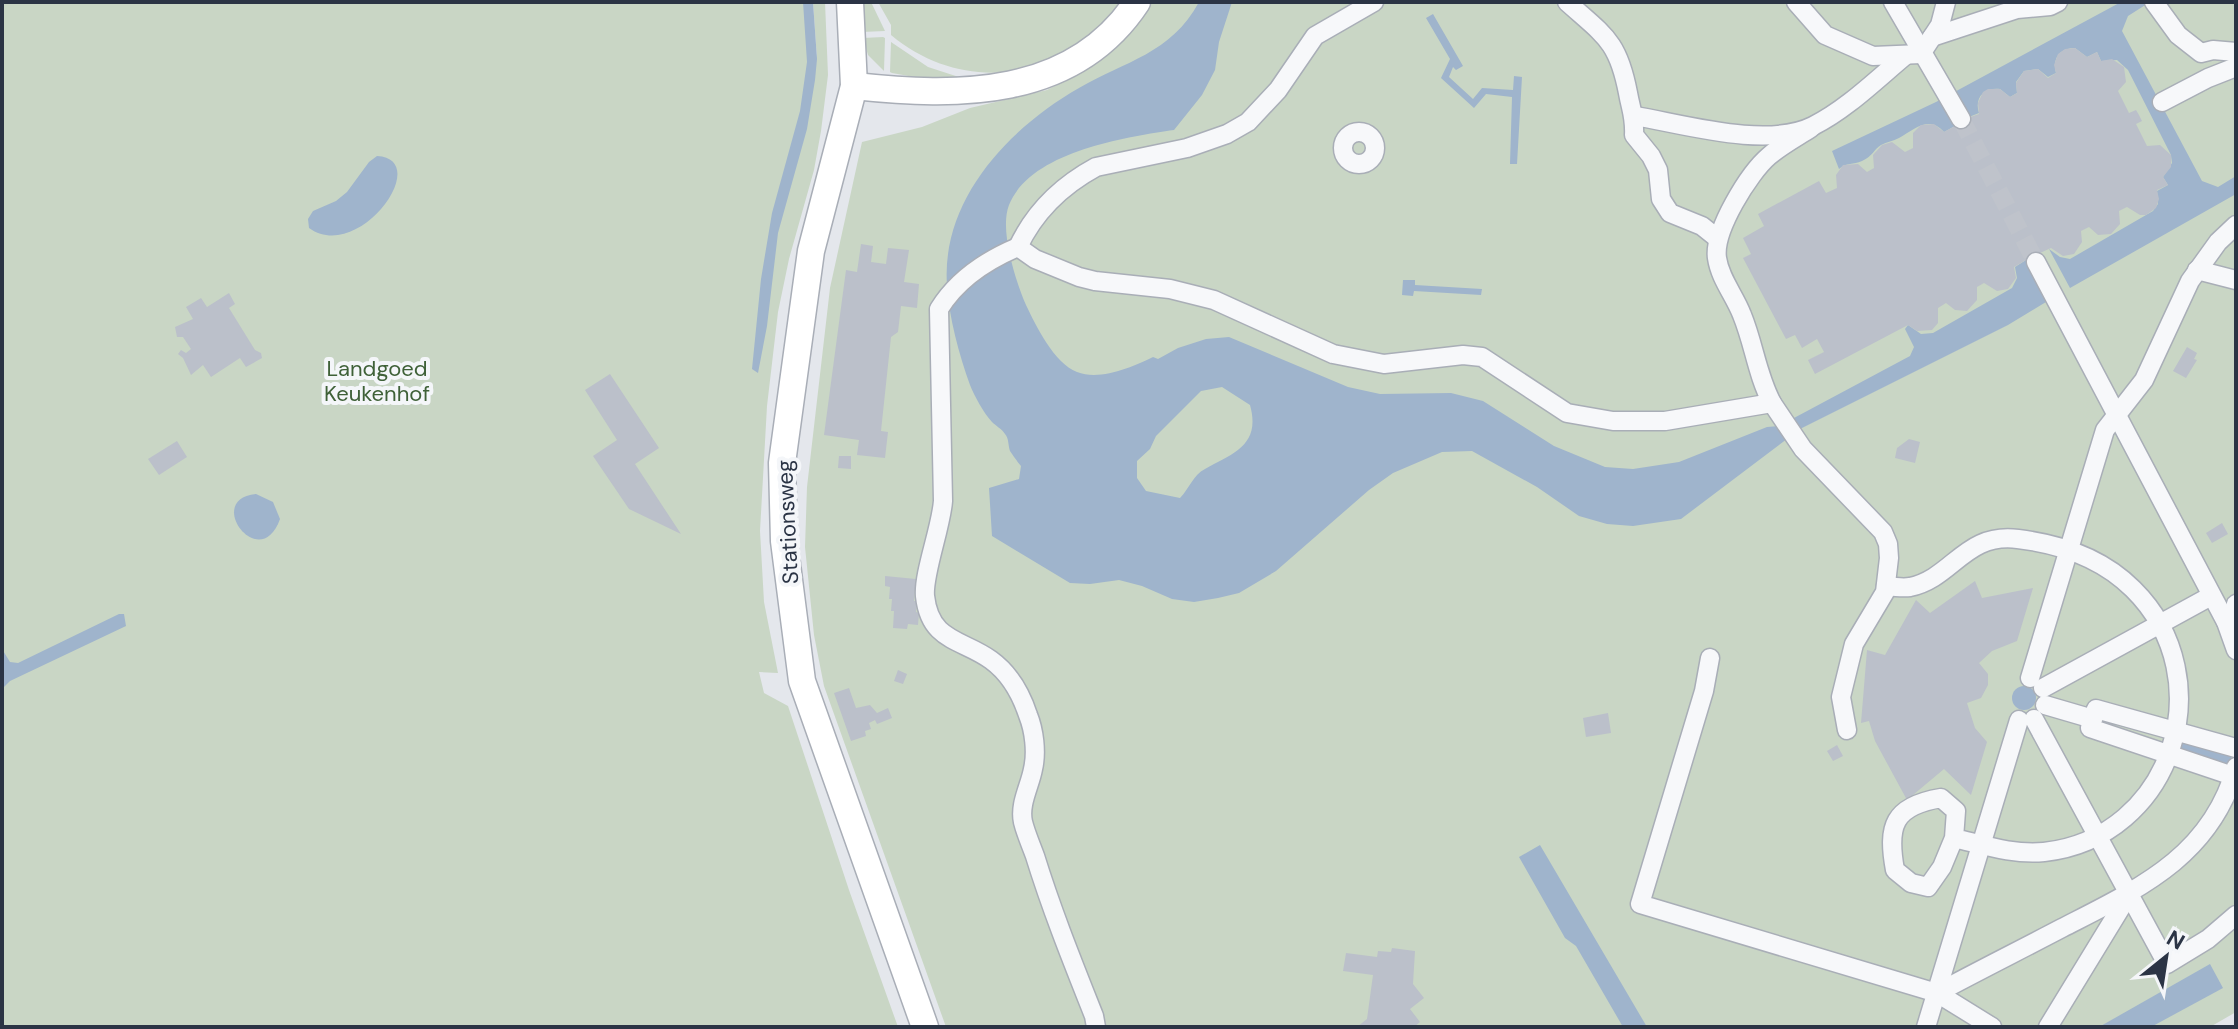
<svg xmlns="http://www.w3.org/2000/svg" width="2238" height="1029" font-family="'DM Sans',sans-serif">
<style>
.green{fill:#c9d6c5}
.water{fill:#9fb4cc;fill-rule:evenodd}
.building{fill:#bbc0ca}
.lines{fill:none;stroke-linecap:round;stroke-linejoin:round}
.street-tunnel{stroke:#bfc3cb;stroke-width:18;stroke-dasharray:18 9;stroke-linecap:butt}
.street-casing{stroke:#a9aeb7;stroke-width:21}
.secondary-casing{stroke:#a9aeb7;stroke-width:29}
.street{stroke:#f7f8fa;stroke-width:18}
.secondary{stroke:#fff;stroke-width:26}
.labels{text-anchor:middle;stroke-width:8;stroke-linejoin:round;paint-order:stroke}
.park-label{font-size:22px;fill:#3f6138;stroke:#f4f6f9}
.street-label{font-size:22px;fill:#2b3445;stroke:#f4f6f9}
</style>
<rect width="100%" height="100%" fill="#e4e7ec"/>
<g class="green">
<polygon points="2,2 807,2 817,59 813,2 825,2 828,75 821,131 814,170 789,259 778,312 767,406 760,531 764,602 778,673 759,672 764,693 788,706 849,890 898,1027 2,1027"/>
<polygon points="859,2 871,2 885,31 862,32"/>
<path d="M878 2H1122C1066 80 966 97 891 35V25Z"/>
<polygon points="1153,2 2236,2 2236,1012 2210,1027 946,1027 824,686 814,635 805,547 807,487 830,288 862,142 922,127 970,108 1047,90 1087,69 1114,49"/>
<polygon points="883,37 885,38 884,71 868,55 863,38"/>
<polygon points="891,42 928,67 968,80 931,80 892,73 890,72"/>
</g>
<g class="water">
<polygon points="803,2 813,2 817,59 815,80 807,129 778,233 767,326 758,373 752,369 761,279 772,213 800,111 807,62"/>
<path d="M1199 2H1232L1219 42 1215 70 1202 95 1174 130C1125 137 1030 152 1009 205 999 230 1016 282 1026 305 1036 326 1054 363 1077 372 1100 381 1133 367 1153 357L1158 359 1178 348 1206 339 1229 337 1348 387 1380 394 1451 393 1483 401 1554 446 1605 467 1633 469 1679 462 1767 427 1779 426 1910 356 1914 347 1905 329 1908 325 1921 334 1933 333 2012 288 2017 278 2015 267 2026 260 2046 302 2008 325 1800 429 1681 519 1633 526 1607 524 1579 516 1537 487 1472 451 1442 452 1393 473 1369 490 1276 571 1239 593 1218 598 1194 602 1172 599 1142 586 1119 580 1090 584 1070 583 992 536 989 488 1019 479 1021 466C1017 461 1013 456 1010 451 1008 446 1009 438 1005 434 1002 429 996 426 992 422 983 412 975 397 970 385 959 354 949 318 947 285 941 199 1009 128 1079 88 1125 61 1171 54 1199 2ZM1222 387 1250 405C1261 445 1234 453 1205 469 1193 475 1189 489 1180 498L1146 491 1137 478V461L1150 449 1156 436 1201 391Z"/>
<path d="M2121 2H2150L2128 16 2122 31 2202 181 2218 187 2236 176V194L2070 288 2049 249 2060 257 2070 259 2153 211 2158 204 2157 191 2168 185 2163 177 2172 163 2171 155 2128 70 2117 60 2101 61 2097 52 2087 57 2075 48C2060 48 2052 58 2056 73L2048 77 2038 69 2024 71 2016 82 2017 93 2010 97 2000 89C1984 87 1974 98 1979 113L1954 123 1955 126 1944 132C1929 115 1915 129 1899 138 1893 141 1887 142 1881 145 1874 149 1873 156 1862 161 1853 165 1847 162 1839 169L1832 151 1936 102Z"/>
<polygon points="1433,14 1463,66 1456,70 1453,67 1449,77 1473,99 1482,88 1513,90 1514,76 1522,77 1517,164 1510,164 1512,97 1486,94 1474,108 1441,78 1450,59 1426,18"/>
<path d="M377 156C434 159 359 264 309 228L308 219 313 211 336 201 347 192 369 162Z"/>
<polygon points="1403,280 1415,280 1415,285 1482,289 1481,295 1414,291 1413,296 1402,295"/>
<path d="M256 494 273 502 280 519C260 575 203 499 256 494Z"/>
<polygon points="119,614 124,614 126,626 10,681 2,689 2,649 10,662 18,663"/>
<circle cx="2024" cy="698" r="12"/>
<polygon points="2180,741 2232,754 2229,765 2177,748"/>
<polygon points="1540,845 1647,1027 1623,1027 1576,946 1565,938 1519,857"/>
<polygon points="2210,964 2223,988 2151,1027 2099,1027"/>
</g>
<g class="building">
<polygon points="2075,48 2087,57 2097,52 2101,61 2112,59 2124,67 2126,82 2118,91 2129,113 2136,110 2139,115 2142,121 2136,124 2147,146 2160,145 2171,155 2171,167 2163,177 2168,185 2157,190 2159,199 2156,208 2146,215 2140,215 2127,207 2119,211 2120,224 2111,234 2098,235 2089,227 2081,231 2082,242 2074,254 2063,256 2051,248 2040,253 2043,258 2029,265 2026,260 2014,267 2016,278 2008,289 1997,291 1984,283 1977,287 1977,300 1967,311 1955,310 1946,303 1938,308 1938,323 1932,330 1917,331 1908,325 1815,374 1808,360 1824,352 1817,339 1802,348 1795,335 1786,339 1743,258 1751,254 1743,238 1764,226 1758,214 1819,181 1826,193 1837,188 1836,175 1843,165 1858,164 1867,172 1874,168 1873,155 1882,145 1892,142 1905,152 1913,148 1913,133 1921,125 1934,124 1944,132 1955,126 1953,123 1979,114 1978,103 1983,92 1988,89 2000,89 2010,97 2017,93 2016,83 2024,71 2038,69 2048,78 2056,73 2054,65 2058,54 2065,49"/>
<polygon points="861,244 873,246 871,262 886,264 888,248 909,250 904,282 919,284 917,308 901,306 898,332 891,337 881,431 888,432 885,458 857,455 859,440 824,435 846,270 857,272"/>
<polygon points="229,293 235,304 229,308 255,350 261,353 262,358 246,367 240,358 211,377 203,365 191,375 183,358 178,354 181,350 186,353 191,349 183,337 177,337 175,327 193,319 186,307 201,298 207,307"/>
<polygon points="2187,347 2197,353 2194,359 2197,360 2186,378 2173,371"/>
<polygon points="610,374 659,448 635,464 681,534 629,509 593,456 617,440 585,390"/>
<polygon points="1909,439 1920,442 1915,463 1895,458 1897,448"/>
<polygon points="177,441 187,457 159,475 148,459"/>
<polygon points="839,456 851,456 851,469 838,468"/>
<polygon points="2222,523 2228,534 2212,543 2206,533"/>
<polygon points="885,576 916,579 914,601 917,601 916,612 919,613 918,625 908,624 907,629 893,628 894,611 891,611 892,599 889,599 890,587 885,586"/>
<polygon points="1975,581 1982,598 2033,588 2017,641 1992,651 1979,663 1988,674 1988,685 1981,698 1967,703 1975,728 1987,742 1971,795 1944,769 1907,800 1875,741 1869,721 1861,723 1867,650 1885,655 1916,600 1930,613"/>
<polygon points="898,670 907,674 903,684 894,681"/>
<polygon points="849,688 856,708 870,705 877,713 888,708 892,718 877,724 875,720 869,723 871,729 865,731 866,736 851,741 834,693"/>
<polygon points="1608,713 1611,733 1586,737 1583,718"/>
<polygon points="1837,745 1843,756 1833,761 1827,751"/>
<polygon points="1392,948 1415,951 1413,984 1424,998 1410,1009 1420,1022 1414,1027 1357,1027 1367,1019 1373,975 1343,971 1346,953 1377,957 1378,951 1391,952"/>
</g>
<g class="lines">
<polyline class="street-tunnel" points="1961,119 2036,262"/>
<g class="street-casing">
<g id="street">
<path d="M1567 2C1605 36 1618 41 1628 93 1631 110 1635 117 1634 135L1651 156 1658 170 1661 199 1670 213 1702 226 1717 238"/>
<polyline points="1796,2 1825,35 1873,56 1921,54 1940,25 1946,2"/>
<polyline points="1893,2 1961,119"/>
<polyline points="2154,2 2178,35 2201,53 2213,50 2236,52"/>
<polyline points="1932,37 2017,9 2050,6 2058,2"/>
<polyline points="2162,102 2208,78 2236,67"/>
<path d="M1635 116C1683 124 1767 149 1813 126 1847 109 1877 79 1906 55"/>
<circle cx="1359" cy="148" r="16"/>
<path d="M1018 247C1035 211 1061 186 1096 167L1187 148 1227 134 1248 122 1278 90 1315 36 1374 2"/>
<polyline points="2036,262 2226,622 2236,650"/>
<polyline points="2197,270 2236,280"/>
<path d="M1772 403C1757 375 1754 344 1742 315 1735 296 1720 279 1717 258 1713 231 1749 173 1769 156 1782 145 1797 137 1811 128"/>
<path d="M1886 586C1894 587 1903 588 1910 587 1953 578 1965 532 2018 539 2060 544 2102 558 2133 589 2224 679 2172 838 2044 852 2013 855 1984 845 1954 838L1956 811 1941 798C1893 806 1887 826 1895 870L1911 883 1928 887 1942 867 1954 838"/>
<polyline points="2226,622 2233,615 2236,604"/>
<polyline points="1710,658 1704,691 1640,904 1937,993 1992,1027"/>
<polyline points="2030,678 2105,430 2144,380 2190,281 2218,242 2236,225"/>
<polyline points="2043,688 2211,596"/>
<polyline points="2045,705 2093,719"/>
<polyline points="2034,719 2167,964 2208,939 2236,915"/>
<polyline points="2236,748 2096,709 2090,728 2236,777"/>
<path d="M1937 993C1978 971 2020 950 2062 928 2138 889 2211 857 2236 767"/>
<path d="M1096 1027 1094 1016C1073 963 1052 911 1035 856 1031 845 1026 834 1023 822 1019 804 1030 786 1033 769 1037 752 1034 730 1028 715 1021 694 1009 673 991 660 962 639 930 642 925 596 923 574 941 528 943 501L939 309C957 280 987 260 1018 247L1035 259 1079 277 1095 281 1170 289 1214 300 1333 354 1384 364 1463 355 1482 357 1567 413 1613 421H1665L1772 403 1803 449 1883 532 1888 544 1889 558 1885 592 1854 644 1841 697 1847 730"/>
<polyline points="1926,1027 2019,720"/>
<polyline points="2048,1027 2128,896"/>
</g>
</g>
<g class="secondary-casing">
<g id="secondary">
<polyline points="850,2 854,86 811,251 782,463 784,541 802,681 925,1027"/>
<path d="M854 86C957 97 1073 99 1137 2"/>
</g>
</g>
<use href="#street" class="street"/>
<use href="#secondary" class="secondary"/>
</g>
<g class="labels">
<g class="park-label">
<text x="377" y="376">Landgoed<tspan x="377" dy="25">Keukenhof</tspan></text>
</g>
<g class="street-label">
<text transform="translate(787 522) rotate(-93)" y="8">Stationsweg</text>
</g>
</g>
<rect width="2238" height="1029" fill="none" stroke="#2b3445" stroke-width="8"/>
<g transform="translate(2166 957) rotate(30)" stroke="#f4f6f9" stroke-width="6" paint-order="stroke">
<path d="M0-6L14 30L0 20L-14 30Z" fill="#2b3445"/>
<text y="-12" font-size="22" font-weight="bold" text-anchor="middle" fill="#2b3445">N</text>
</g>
</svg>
